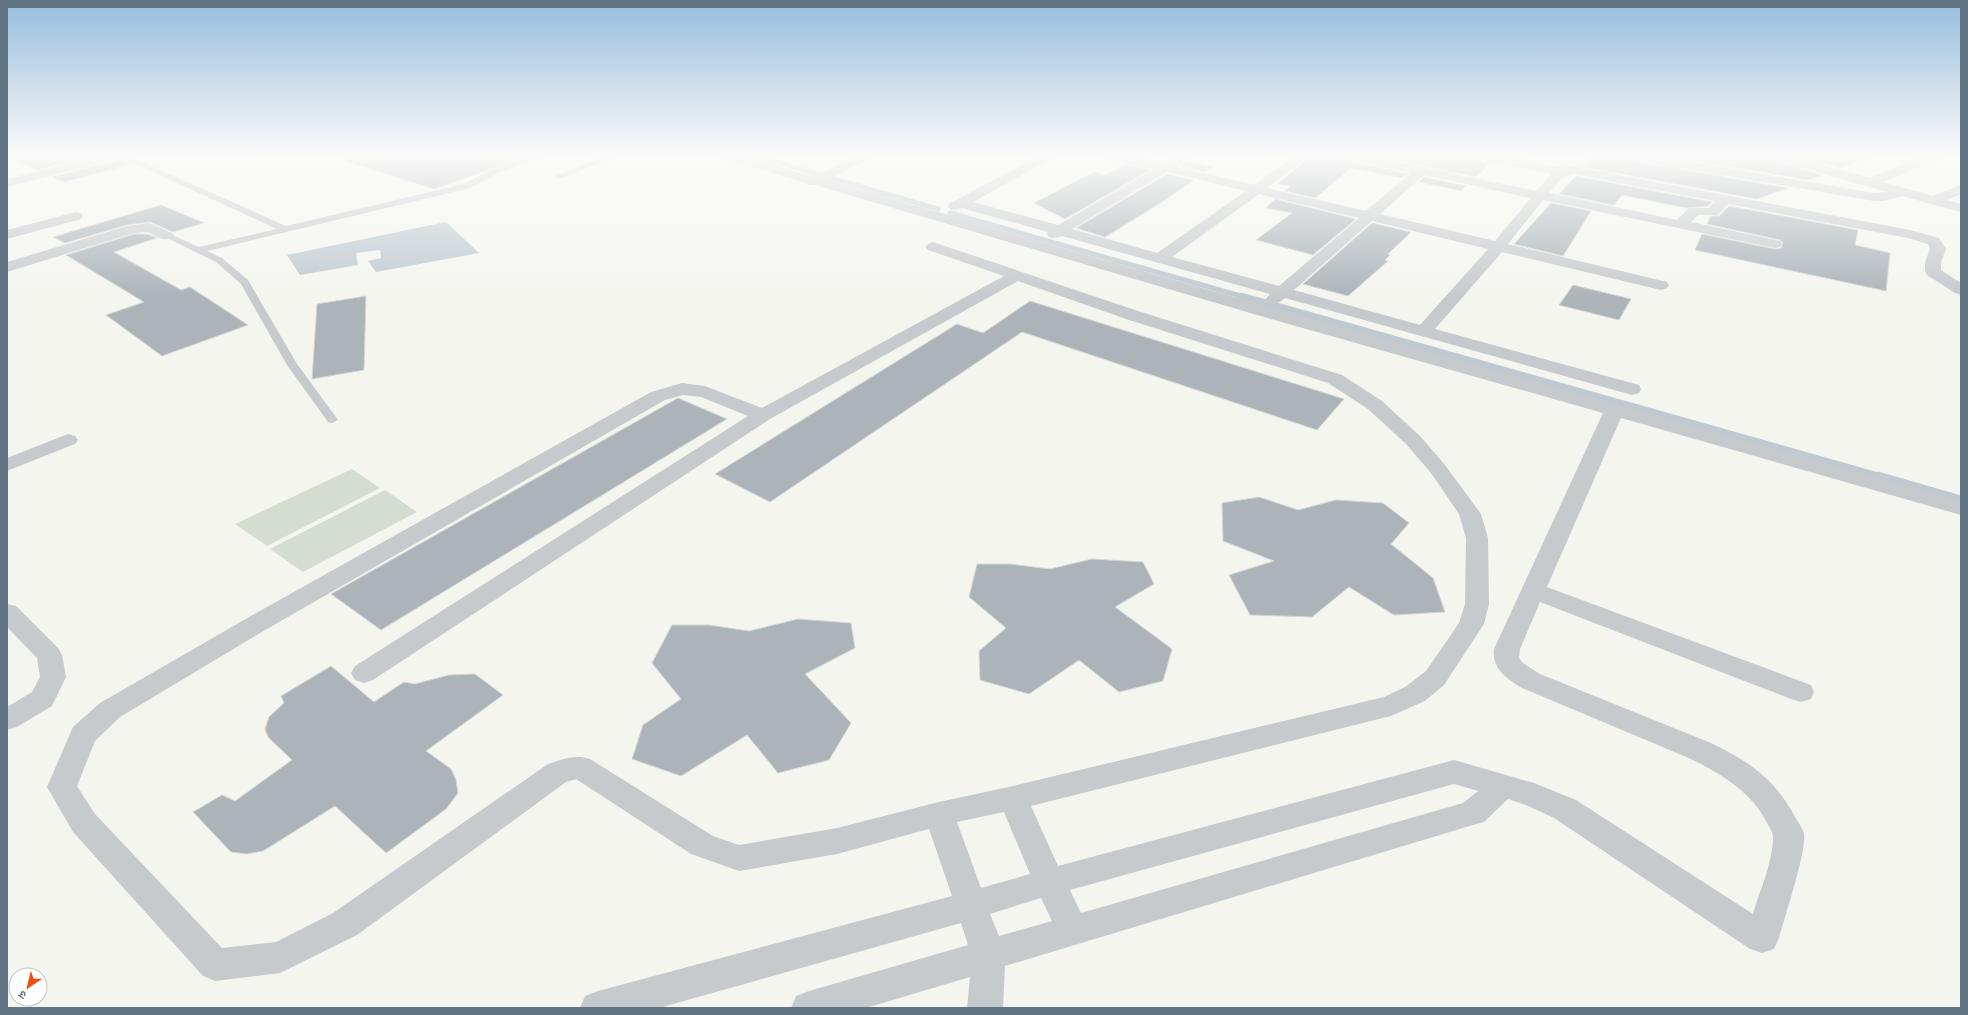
<svg xmlns="http://www.w3.org/2000/svg" width="1968" height="1015" font-family="Mulish,'Noto Sans Devanagari',sans-serif">
<style>
.green{fill:#d5ddd1}
.water{fill:#bfcad0}
.lines{fill:none;stroke-linecap:round;stroke-linejoin:round}
.stream-far2{stroke:#bfcad0;stroke-width:5}
.stream-far1{stroke:#bfcad0;stroke-width:7}
.stream{stroke:#bfcad0;stroke-width:9}
.building{fill:#acb4b9;stroke:#d6d6d3}
.service{fill:#c7cacd;fill-rule:evenodd}
.minor{fill:#c7cacd;fill-rule:evenodd}
</style>
<rect width="100%" height="100%" fill="#f5f5f0"/>
<g class="green">
<polygon points="352,469 380,488 267,546 235,524"/>
<polygon points="385,490 417,512 303,572 270,549"/>
</g>
<polygon class="water" points="446,222 479,253 376,272 368,261 381,258 380,250 356,253 358,265 300,275 287,255"/>
<g class="lines">
<g class="stream-far2">
<polyline points="757,156 820,175"/>
<polyline points="830,178 938,209"/>
<polyline points="950,213 1244,297"/>
</g>
<polyline class="stream-far1" points="1241,296 1882,477"/>
<polyline class="stream" points="1878,476 1961,500"/>
</g>
<g class="building">
<polygon points="10,156 89,156 37,170"/>
<polygon points="345,156 519,156 519,159 434,189 345,161"/>
<polygon points="1311,156 1342,156 1349,161 1408,174 1402,178 1351,168 1315,198 1285,191 1290,186 1277,184"/>
<polygon points="1378,156 1475,156 1481,161 1490,163 1476,177"/>
<polygon points="1594,156 1627,156 1634,161 1788,188 1757,199 1584,167"/>
<polygon points="1669,156 1768,156 1771,160 1822,175 1808,180"/>
<polygon points="1797,156 1866,156 1867,159 1841,168"/>
<polygon points="119,158 132,164 64,182 52,177 116,160"/>
<polygon points="1187,161 1212,167 1205,172 1181,166"/>
<polygon points="1125,164 1150,170 1065,219 1034,203 1094,172 1106,175"/>
<polygon points="1167,174 1194,180 1162,202 1105,237 1076,228"/>
<polygon points="1576,176 1712,202 1708,206 1687,208 1622,195 1614,205 1559,194"/>
<polygon points="1424,177 1466,186 1461,191 1419,182"/>
<polygon points="1275,199 1356,219 1313,255 1256,240 1292,213 1266,208"/>
<polygon points="1551,203 1591,211 1563,256 1514,244"/>
<polygon points="161,205 204,223 173,232 150,222 127,225 65,243 53,237"/>
<polygon points="1729,206 1858,230 1855,245 1890,253 1886,291 1695,250 1702,234 1775,249 1781,248 1783,243 1780,240 1707,224 1711,216 1719,216"/>
<polygon points="1372,223 1411,232 1388,254 1390,255 1385,260 1388,261 1348,296 1303,284"/>
<polygon points="134,234 147,234 157,238 114,252 181,290 190,287 248,325 162,356 106,315 144,302 66,255"/>
<polygon points="1573,285 1631,299 1619,320 1559,305"/>
<polygon points="366,296 364,370 312,379 317,304"/>
<polygon points="1030,301 1344,399 1317,430 1022,332 770,502 715,474 957,324 983,333"/>
<polygon points="678,398 727,419 381,630 331,594"/>
<polygon points="1259,497 1298,510 1336,500 1383,503 1409,523 1391,544 1433,578 1445,612 1394,615 1349,587 1312,617 1250,615 1229,575 1274,561 1223,541 1222,503"/>
<polygon points="1092,559 1143,562 1154,584 1115,607 1172,649 1163,681 1119,692 1079,660 1029,694 980,680 979,651 1006,628 969,597 977,564 1010,564 1050,569"/>
<polygon points="798,619 851,623 855,648 805,674 851,723 829,760 778,773 747,735 681,776 632,759 643,725 681,699 652,663 672,625 709,625 749,631"/>
<polygon points="331,666 374,702 404,682 415,684 449,675 475,674 503,695 426,751 451,769 456,780 458,793 446,809 386,853 335,806 263,851 247,854 231,852 193,812 222,795 235,801 292,760 268,737 265,729 269,717 284,703 281,696"/>
</g>
<g class="lines">
<g class="service">
<polygon points="118,156 129,156 286,226 464,184 492,169 532,156 544,156 498,173 470,188 207,251 222,258 248,280 297,364 338,420 332,423 328,422 287,365 241,284 216,262 163,236 167,233 170,234 199,247 277,229"/>
<polygon points="606,156 618,156 562,178 555,176"/>
</g>
<g class="minor">
<polygon points="96,156 118,156 116,159 7,187 7,179"/>
<path d="M722 156H743L813 177 858 156H875L826 180 1269 307 1961 501V515L1621 418 1547 587 1811 685 1814 692 1811 699 1801 702 1791 699 1540 602 1520 649 1519 658 1523 663 1540 674 1711 743C1748 761 1774 778 1794 815 1797 821 1803 828 1804 834 1807 850 1784 919 1779 938L1774 949 1762 953 1750 949 1554 818 1526 805 1508 799 1484 822 1473 825 1005 966 1003 1008H967L970 977 866 1008H791L796 996 809 991 968 945 961 923 659 1008H580L585 996 598 991 952 896 929 829 837 854 739 871 691 854 576 779 566 782 357 935 280 973 215 981 203 976 73 832 47 787 73 727 100 703 249 617 651 392 682 383 705 386 762 408 1004 276 928 250 925 247 928 244 933 242 1138 311 1342 375 1382 401 1420 436 1445 465 1481 514 1488 538 1489 604 1484 624 1444 685 1425 701 1391 716 1031 806 1058 866 1454 760 1534 783 1576 800 1753 914C1760 890 1773 862 1773 837 1773 832 1769 827 1767 823 1752 792 1721 774 1691 759L1522 688C1506 678 1492 669 1494 649L1603 413 1257 315 815 185H807L806 183 724 159ZM1018 281 1126 319 1328 383 1368 409 1406 444 1431 473 1459 514 1466 538 1465 604 1459 623 1426 671 1405 687 1384 697 1013 786 939 802 837 828 739 845 713 836 590 759C576 754 562 759 548 764L333 913 276 942 222 948 95 814 77 786 95 741 120 717 267 629 665 400 683 395 701 397 748 416 355 666 351 673 355 680 364 683 373 680 770 419ZM1454 784 1478 791 1463 803 1081 913 1070 890ZM1004 812 1030 874 981 888 957 822ZM1041 898 1052 921 999 936 990 914Z"/>
<path d="M1040 156H1056L973 202 1058 225 1154 169 1110 159 1108 156H1132L1164 164 1176 156H1192L1177 167 1254 185 1295 156H1310L1267 188 1366 211 1411 173 1349 160 1343 156H1369L1537 191 1551 174 1482 160 1476 156H1503L1564 168 1572 166 1910 230 1939 238 1946 249 1941 262V270L1961 283V295L1955 293 1927 275C1922 267 1927 257 1930 249L1928 244 1908 238 1728 204 1718 215H1698L1691 222 1780 241 1782 244 1780 247 1775 248 1543 200 1508 244 1667 282 1669 285 1667 288 1661 290 1502 252 1435 329 1639 385 1641 389 1639 393 1632 395 1285 298C1279 303 1275 306 1267 303L1265 300 1270 294 1062 236 1054 238 1049 237 1047 234 1048 232 962 208 955 210 950 209 948 206 950 203ZM1167 172 1246 191 1157 253 1072 229ZM1573 174 1715 201 1709 208H1689L1677 220 1549 193 1561 179ZM1424 175 1531 198 1495 241 1380 214ZM1259 194 1359 218 1279 286 1172 257ZM1372 221 1488 249 1420 325 1294 290Z"/>
<polygon points="1628,156 1658,156 1874,193 1887,192 1771,159 1769,156 1790,156 1870,178 1922,156 1940,156 1938,159 1883,182 1933,196 1961,185 1961,194 1947,200 1961,204 1961,212 1902,196 1884,201 1874,201 1634,160"/>
<polygon points="76,212 81,213 83,216 81,219 7,239 7,230"/>
<polygon points="149,223 172,233 174,236 172,239 162,239 147,232 134,233 7,272 7,262 127,226"/>
<polygon points="68,434 75,436 78,440 75,444 7,471 7,458"/>
<polygon points="7,604 16,606 58,648 62,655 66,677 52,706 17,727 7,730 7,707 32,692 40,677 37,658 7,627"/>
</g>
</g>
<linearGradient id="sky" x2="0" y2="1"><stop stop-color="#97bdde"/><stop offset="0.52" stop-color="#fafaf8"/><stop offset="1" stop-color="#fafaf8" stop-opacity="0"/></linearGradient>
<rect width="1968" height="298" fill="url(#sky)"/>
<rect width="1968" height="1015" fill="none" stroke="#617484" stroke-width="16"/>
<g transform="translate(28 987) rotate(215)"><circle r="19" fill="#ffffff" stroke="#c0c7ce"/>
<path d="M0-3L7 15L0 10L-7 15Z" fill="#f34c12"/>
<text y="-6" font-size="11" font-weight="bold" text-anchor="middle" fill="#617484">उ</text>
</g>
</svg>
